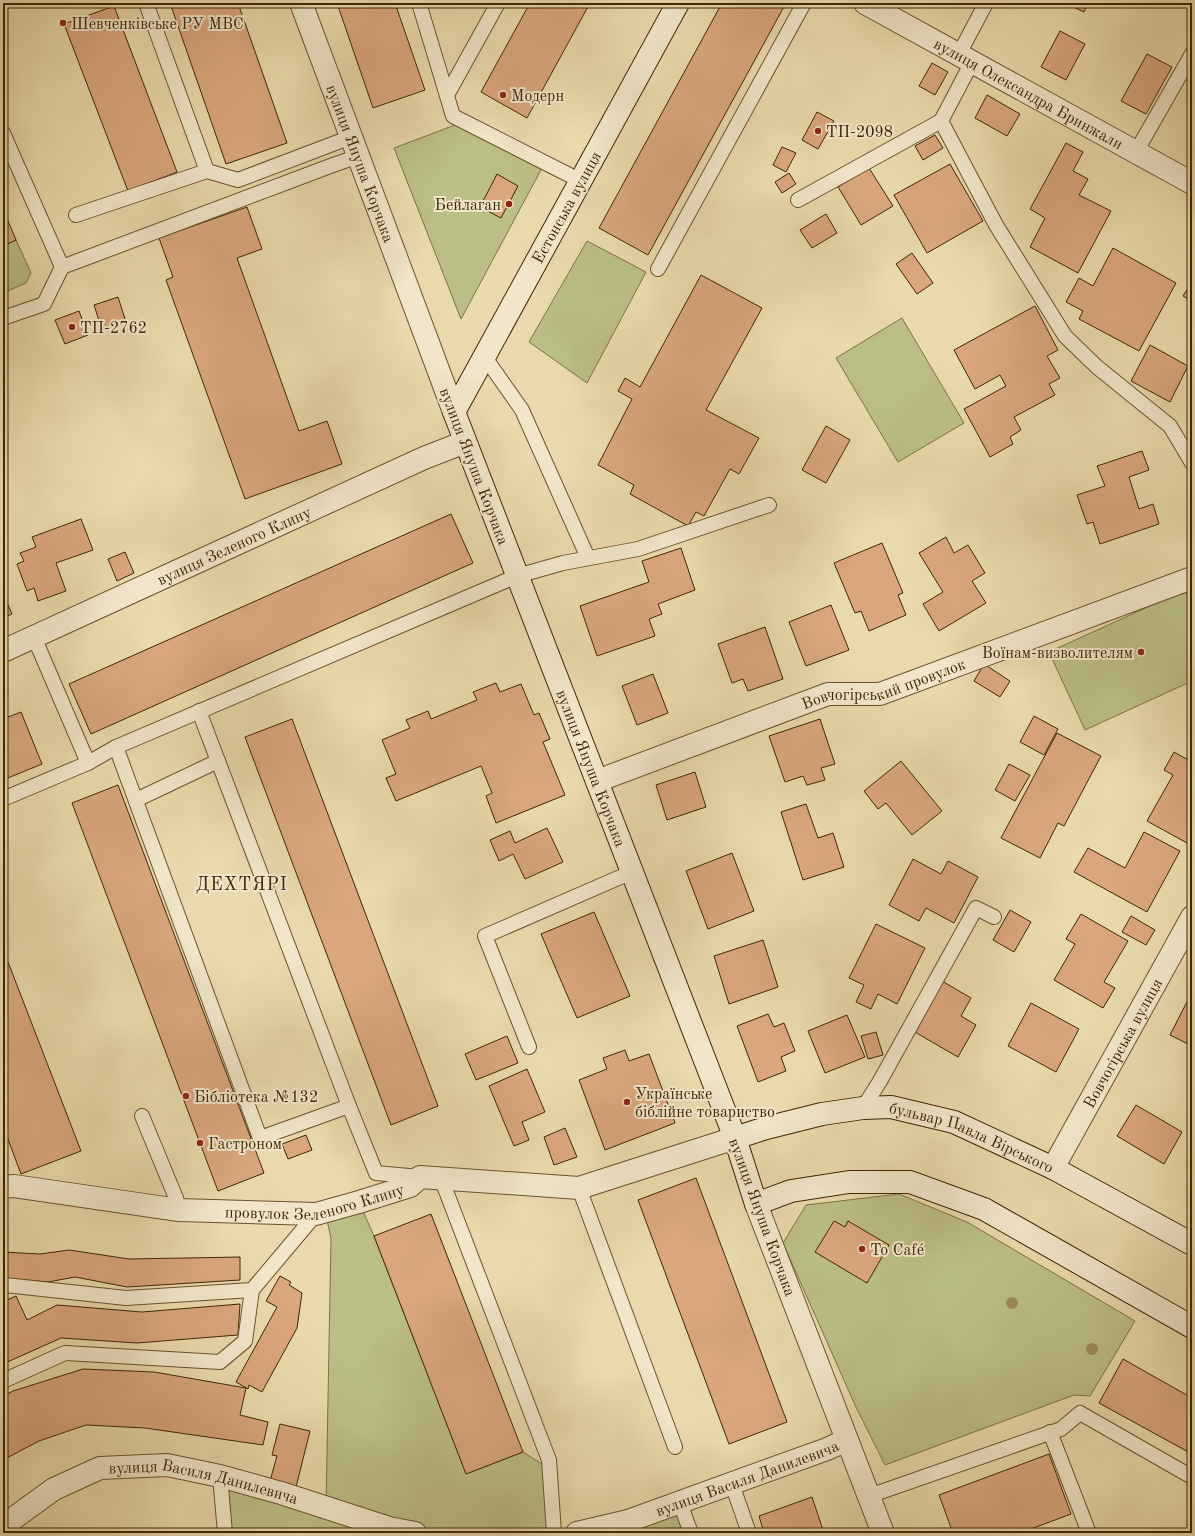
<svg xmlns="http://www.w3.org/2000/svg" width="1195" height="1536" font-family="'Old Standard TT',serif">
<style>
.green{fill:#bbbe86;stroke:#7d7245}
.building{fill:#d9a67d;stroke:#3f2604}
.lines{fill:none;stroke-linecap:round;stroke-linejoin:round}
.lane-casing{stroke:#6a532e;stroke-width:16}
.street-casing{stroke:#6a532e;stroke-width:24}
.secondary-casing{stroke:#3f2604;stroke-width:24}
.lane{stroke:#f1e6c9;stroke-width:14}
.street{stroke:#f1e6c9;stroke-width:22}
.secondary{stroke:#f1e6c9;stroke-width:22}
.tree{fill:#9d8b61}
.poi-dot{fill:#8f2418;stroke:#f1e6c9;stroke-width:1.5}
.labels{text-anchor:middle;stroke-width:4;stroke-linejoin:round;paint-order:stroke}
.poi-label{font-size:16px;fill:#3f2604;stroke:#f1e6c9;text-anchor:start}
.street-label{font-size:16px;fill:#3f2604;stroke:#f1e6c9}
.quarter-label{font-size:18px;letter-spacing:1px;fill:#3f2604;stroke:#f1e6c9}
</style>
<rect width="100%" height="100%" fill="#e9d9ac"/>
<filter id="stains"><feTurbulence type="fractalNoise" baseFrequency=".005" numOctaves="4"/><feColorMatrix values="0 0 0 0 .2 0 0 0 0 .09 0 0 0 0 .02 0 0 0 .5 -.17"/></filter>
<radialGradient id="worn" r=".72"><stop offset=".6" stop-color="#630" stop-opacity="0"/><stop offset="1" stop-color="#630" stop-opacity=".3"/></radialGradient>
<g class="green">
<polygon points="455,125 542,168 461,319 394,148"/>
<polygon points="16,240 31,273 26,283 3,293 3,246"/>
<polygon points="587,241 646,272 587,383 529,342"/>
<polygon points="902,318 964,423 898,462 836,358"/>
<polygon points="1185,590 1192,606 1192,681 1085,730 1049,652"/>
<polygon points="899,1194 967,1222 1135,1321 1090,1396 1074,1395 885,1465 855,1405 783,1243 806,1205"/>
<polygon points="359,1202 374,1236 466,1474 523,1452 550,1469 554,1533 225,1533 220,1483 326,1507 331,1238 325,1211"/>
<polygon points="680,1503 691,1533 577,1533"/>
</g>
<g class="building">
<polygon points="170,3 238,3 287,143 226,164"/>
<polygon points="337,3 395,3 425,90 373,108"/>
<polygon points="530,3 590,3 527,118 481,92"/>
<polygon points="722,3 786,3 648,255 599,228"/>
<polygon points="1065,3 1088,3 1084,12"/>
<polygon points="114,6 177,172 128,191 64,24"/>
<polygon points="1060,31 1085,44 1066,80 1041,67"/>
<polygon points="1147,54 1172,67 1146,114 1121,101"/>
<polygon points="932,63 948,72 935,95 919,86"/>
<polygon points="987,95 1020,114 1007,136 975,118"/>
<polygon points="817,112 834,121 818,149 802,140"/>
<polygon points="935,135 943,148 923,160 915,146"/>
<polygon points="1066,143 1083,152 1073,171 1088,179 1079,195 1111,211 1078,273 1030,247 1045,218 1030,209"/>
<polygon points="782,147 796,153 786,172 773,165"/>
<polygon points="950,164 983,221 927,253 894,195"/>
<polygon points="869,168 893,206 861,225 838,187"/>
<polygon points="789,173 796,184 782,193 775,182"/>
<polygon points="497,174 518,186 501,218 480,207"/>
<polygon points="247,207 262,249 237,258 299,431 327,421 342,464 245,499 166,280 173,277 159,238"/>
<polygon points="3,209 16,240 3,246"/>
<polygon points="826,214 837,233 812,248 800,230"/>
<polygon points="1113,248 1176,283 1139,351 1079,319 1083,311 1066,302 1079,278 1093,286"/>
<polygon points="912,253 933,283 917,294 896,264"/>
<polygon points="701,275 762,308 706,410 759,438 739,474 730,469 704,516 696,512 688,526 630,494 634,485 598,465 632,399 618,391 625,378 640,387"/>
<polygon points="1192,282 1192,301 1183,296"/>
<polygon points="118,297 126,322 102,330 94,305"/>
<polygon points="1035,306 1058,350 1047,356 1060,378 1049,384 1055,395 1014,417 1021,430 1010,437 1013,444 990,457 964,409 1006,386 1000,375 975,389 954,350"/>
<polygon points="79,311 88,335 65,344 55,320"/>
<polygon points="1150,345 1188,366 1170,402 1131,381"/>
<polygon points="826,426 850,440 826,483 802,470"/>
<polygon points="1142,451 1149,470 1129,477 1139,509 1153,504 1159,524 1100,544 1093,522 1087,524 1077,495 1105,486 1097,466"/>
<polygon points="451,514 473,563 91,734 69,684"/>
<polygon points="81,519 93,550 56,563 66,591 38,601 34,588 27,591 17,564 24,561 20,553 36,547 32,537"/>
<polygon points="946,537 954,553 968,545 985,573 972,581 986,603 939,631 923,604 943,592 919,553"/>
<polygon points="882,543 903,593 898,595 906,615 869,631 861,611 855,613 834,563"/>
<polygon points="681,548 695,590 658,604 662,614 649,619 655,636 597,656 580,606 649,582 642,561"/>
<polygon points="125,552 134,573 117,581 108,559"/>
<polygon points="3,593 12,614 3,618"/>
<polygon points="831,605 849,650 806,666 789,622"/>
<polygon points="765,627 783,679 748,691 743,679 732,683 718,644"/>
<polygon points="984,664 1010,681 1000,697 974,681"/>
<polygon points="653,674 668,713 637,725 622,686"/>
<polygon points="496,683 500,692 521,684 534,715 539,713 550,739 543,742 565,795 496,823 486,796 492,793 481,766 396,801 386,778 396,774 382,740 410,728 406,720 428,711 431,719 477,700 473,692"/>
<polygon points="21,712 42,764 3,780 3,719"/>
<polygon points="1034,716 1058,729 1044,755 1020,742"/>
<polygon points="292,719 438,1106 391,1125 245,737"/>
<polygon points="820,719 835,764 821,768 825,780 807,785 803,776 785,782 769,736"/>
<polygon points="1057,733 1101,756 1064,826 1058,823 1040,858 1001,838"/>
<polygon points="1174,752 1192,762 1192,834 1187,843 1147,821 1173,775 1164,770"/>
<polygon points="901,761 942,811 912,835 886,803 878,809 864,791"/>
<polygon points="1009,764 1030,775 1015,801 995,790"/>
<polygon points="695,772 706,807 667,820 656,785"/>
<polygon points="118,785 264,1173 218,1191 72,803"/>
<polygon points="806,804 818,838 833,833 844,867 803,880 781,812"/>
<polygon points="547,828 563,862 525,879 513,854 499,861 490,840 510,831 515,843"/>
<polygon points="1144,832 1180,851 1147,912 1074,872 1088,848 1125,868"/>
<polygon points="732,853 754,911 708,929 686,871"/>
<polygon points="913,859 941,874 948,861 978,877 954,923 926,908 919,921 889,905"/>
<polygon points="1010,910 1031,922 1014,952 993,940"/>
<polygon points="594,912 630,996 577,1018 541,934"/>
<polygon points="1081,914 1128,941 1104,982 1115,988 1103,1008 1054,980 1075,944 1066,939"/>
<polygon points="1131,916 1155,930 1146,945 1122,932"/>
<polygon points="876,924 925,948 897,1004 878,994 871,1009 856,1002 864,985 849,978"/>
<polygon points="763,940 778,987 729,1004 714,956"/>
<polygon points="3,949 81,1151 21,1174 3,1126"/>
<polygon points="942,981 971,998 961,1016 976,1025 958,1057 913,1031"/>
<polygon points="1192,992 1192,1046 1170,1035"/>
<polygon points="1031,1003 1079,1029 1056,1072 1008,1046"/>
<polygon points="768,1014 774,1027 784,1023 795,1051 781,1057 786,1071 758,1082 737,1026"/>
<polygon points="847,1015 865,1057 825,1073 808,1031"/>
<polygon points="876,1032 883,1055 868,1059 861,1036"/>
<polygon points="507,1036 518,1063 476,1080 465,1054"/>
<polygon points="625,1050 629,1061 649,1054 675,1123 605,1150 579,1080 607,1069 603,1058"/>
<polygon points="527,1069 545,1112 522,1122 529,1140 514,1146 489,1086"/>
<polygon points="1136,1105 1182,1132 1164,1164 1117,1136"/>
<polygon points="565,1128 577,1157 554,1165 544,1137"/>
<polygon points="306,1135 312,1150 288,1159 282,1144"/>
<polygon points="696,1178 787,1422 729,1444 638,1200"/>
<polygon points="431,1214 523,1452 466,1474 374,1236"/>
<polygon points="834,1221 845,1227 848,1221 889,1245 867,1283 815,1252"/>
<polygon points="69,1250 129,1259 240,1257 240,1280 127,1287 75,1277 48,1282 3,1278 3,1252 40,1254"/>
<polygon points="280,1276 291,1282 289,1285 302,1293 297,1328 262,1392 249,1385 248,1389 236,1382 277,1307 266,1301"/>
<polygon points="16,1296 27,1320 57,1305 142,1312 240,1304 238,1335 137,1343 61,1338 3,1364 3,1302"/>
<polygon points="1123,1359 1192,1398 1192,1454 1099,1403"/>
<polygon points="83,1369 154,1372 246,1388 240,1415 268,1422 263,1445 145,1428 86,1425 39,1441 3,1460 3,1396 13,1391"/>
<polygon points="280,1424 310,1431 296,1487 270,1481 277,1456 272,1455"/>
<polygon points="1049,1454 1071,1514 1020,1533 953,1533 939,1495"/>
<polygon points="812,1497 824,1533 764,1533 759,1516"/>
</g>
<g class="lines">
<g class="lane-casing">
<g id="lane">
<polyline points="146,3 207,171"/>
<polyline points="419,3 453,116 581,181"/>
<polyline points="959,54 986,3"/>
<polyline points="972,62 941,121 996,225 1065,336 1097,367 1170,426 1192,463"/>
<polyline points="447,95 498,3"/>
<polyline points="3,133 62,267"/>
<polyline points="1136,152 1192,54"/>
<polyline points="798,200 941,121"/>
<polyline points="76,215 207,171 238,180 351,137"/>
<polyline points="658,269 804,3"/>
<polyline points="3,318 44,304 62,267 333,165 359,156"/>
<polyline points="484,356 522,410 588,558"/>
<polyline points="199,711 349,1106 376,1173 420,1177"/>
<polyline points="116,747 260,1138 349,1106"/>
<polyline points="88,763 116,747 517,576 563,563 638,549 769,505"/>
<polyline points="3,799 88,763 34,637"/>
<polyline points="136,800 218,761"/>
<polyline points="529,1047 485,936 632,872"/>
<polyline points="863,1108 880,1081 976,908 994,917"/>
<polyline points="142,1116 176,1198 179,1210"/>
<polyline points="441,1178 549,1460 554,1533"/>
<polyline points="579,1188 675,1447"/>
<polyline points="3,1285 5,1285 126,1298 252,1290 316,1214"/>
<polyline points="3,1381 65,1353 220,1362 245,1341 252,1290"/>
<polyline points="1050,1432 1089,1533"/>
<polyline points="220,1476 225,1533"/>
<polyline points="732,1484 749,1533"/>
<polyline points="869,1496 1061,1429 1080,1413 1192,1477"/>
<polyline points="680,1503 691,1533"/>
</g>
</g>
<g class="street-casing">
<g id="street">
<path id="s1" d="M301 3 454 412"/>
<path id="s2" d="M865 3 1192 183"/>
<path id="s3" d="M3 651 424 458 465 442"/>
<path id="s4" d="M597 781 828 694H880L1192 578"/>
<path id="s5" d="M1053 1168 1192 917"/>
<path id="s6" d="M3 1187 14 1186 179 1210 316 1214 359 1202 410 1186 420 1177 579 1188 735 1138"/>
<polyline points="756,1204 883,1533"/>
<path id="s7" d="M3 1526 54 1489 100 1468 167 1465 220 1476 281 1493 389 1528 415 1533"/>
<path id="s8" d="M577 1533 628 1521 827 1449 847 1440"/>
</g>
</g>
<g class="secondary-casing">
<g id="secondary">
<path id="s9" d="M678 3 454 412 735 1138 756 1204 791 1191 849 1182H910L984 1209 1192 1327"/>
<path id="s10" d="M735 1138 766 1128 822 1114 863 1108 891 1107 954 1122 1053 1168 1192 1244"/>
</g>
</g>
<use href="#lane" class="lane"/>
<use href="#street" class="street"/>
<use href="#secondary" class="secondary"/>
</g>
<g class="tree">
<circle cx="1012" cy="1303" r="6"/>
<circle cx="1092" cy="1349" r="6"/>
</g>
<g class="poi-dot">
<circle cx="63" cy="23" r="4"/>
<circle cx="503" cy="95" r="4"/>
<circle cx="818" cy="131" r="4"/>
<circle cx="509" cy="204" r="4"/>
<circle cx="72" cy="327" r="4"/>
<circle cx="1141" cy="652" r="4"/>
<circle cx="186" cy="1096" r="4"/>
<circle cx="627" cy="1102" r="4"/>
<circle cx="200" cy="1143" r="4"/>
<circle cx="862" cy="1249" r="4"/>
</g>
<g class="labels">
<g class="poi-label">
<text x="71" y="29">Шевченківське РУ МВС</text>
<text x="511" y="101">Модерн</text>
<text x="826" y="137">ТП-2098</text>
<text x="501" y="210" text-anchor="end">Бейлаган</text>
<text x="80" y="333">ТП-2762</text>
<text x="1133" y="658" text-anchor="end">Воїнам-визволителям</text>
<text x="635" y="1099">Українське<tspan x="635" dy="18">біблійне товариство</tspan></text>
<text x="194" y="1102">Бібліотека №132</text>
<text x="208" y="1149">Гастроном</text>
<text x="870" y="1255">To Café</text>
</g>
<g class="street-label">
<text dy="6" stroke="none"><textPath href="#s2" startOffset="187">вулиця Олександра Бринжали</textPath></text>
<text dy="6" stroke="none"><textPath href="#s1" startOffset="171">вулиця Януша Корчака</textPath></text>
<text transform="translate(566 207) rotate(-61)" y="6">Естонська вулиця</text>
<text transform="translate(475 466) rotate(69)" y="6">вулиця Януша Корчака</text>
<text dy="6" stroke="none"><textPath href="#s3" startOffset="254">вулиця Зеленого Клину</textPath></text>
<text dy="6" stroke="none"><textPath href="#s4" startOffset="304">Вовчогірський провулок</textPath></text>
<text dy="6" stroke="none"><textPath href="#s9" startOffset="848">вулиця Януша Корчака</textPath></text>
<text dy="6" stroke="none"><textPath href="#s5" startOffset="143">Вовчогірська вулиця</textPath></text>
<text dy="6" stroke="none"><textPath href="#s10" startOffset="246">бульвар Павла Вірського</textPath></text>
<text dy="6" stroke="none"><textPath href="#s6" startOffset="315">провулок Зеленого Клину</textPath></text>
<text transform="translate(763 1217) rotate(70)" y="6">вулиця Януша Корчака</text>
<text dy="6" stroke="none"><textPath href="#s8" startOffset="179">вулиця Василя Данилевича</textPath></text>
<text dy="6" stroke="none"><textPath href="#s7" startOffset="219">вулиця Василя Данилевича</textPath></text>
</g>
<g class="quarter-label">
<text x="242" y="890">ДЕХТЯРІ</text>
</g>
</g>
<rect width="1195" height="1536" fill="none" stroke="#e9d9ac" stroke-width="16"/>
<rect x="4" y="4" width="1187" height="1528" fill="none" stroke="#3f2604" stroke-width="2"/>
<rect x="8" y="8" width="1179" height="1520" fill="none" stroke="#3f2604"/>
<rect width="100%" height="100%" filter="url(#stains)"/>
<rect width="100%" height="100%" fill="url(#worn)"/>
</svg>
